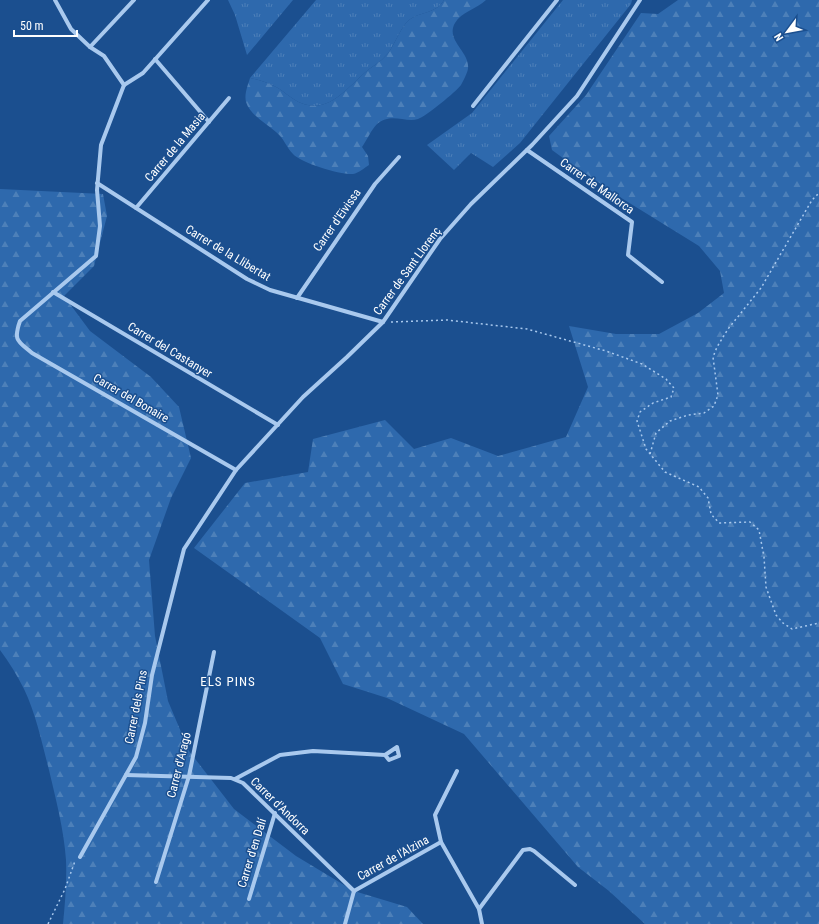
<svg xmlns="http://www.w3.org/2000/svg" width="819" height="924" font-family="'Roboto Condensed',sans-serif">
<style>
.grass{fill:url(#grass-tufts)}
.forest{fill:url(#forest-firs)}
.lines{fill:none;stroke-linecap:round;stroke-linejoin:round}
.path{stroke:#a9c9ee;stroke-width:1.5;stroke-dasharray:2 3;stroke-linecap:butt}
.minor{stroke:#a9c9ee;stroke-width:4}
.labels{text-anchor:middle;stroke-width:3;stroke-linejoin:round;paint-order:stroke}
.street-label{font-size:12px;fill:#fff;stroke:#1b4f8f}
.neighbourhood-label{font-size:13px;letter-spacing:1px;fill:#fff;stroke:#1b4f8f}
</style>
<defs>
<pattern id="grass-tufts" width="24" height="20" patternUnits="userSpaceOnUse"><rect width="24" height="20" fill="#2e69ad"/><path d="M3 7l-1-3M5 7V3M7 7l1-3M15 17l-1-3M17 17v-4M19 17l1-3" fill="none" stroke="#4d80b9"/></pattern>
<pattern id="forest-firs" width="22" height="20" patternUnits="userSpaceOnUse"><rect width="22" height="20" fill="#2e69ad"/><path d="M5 1l3.5 6h-7zM16 11l3.5 6h-7z" fill="#4d80b9"/></pattern>
</defs>
<rect width="100%" height="100%" fill="#1b4f8f"/>
<g class="grass">
<polygon points="228,0 293,0 247,55 235,15"/>
<path d="M316 0H444C436 15 416 11 406 23 399 32 395 43 389 52 383 60 376 64 368 70 349 85 330 115 301 103 293 100 286 93 278 88 269 83 260 80 250 78Z"/>
<polygon points="563,0 632,0 631,4 520,143 493,167 471,153 454,170 427,145 472,113"/>
</g>
<g class="forest">
<path d="M444 0H486C477 9 461 12 455 23 445 40 470 52 468 68 468 72 463 81 461 85 457 91 425 117 418 119 405 123 391 112 377 124 371 130 367 140 362 147L368 156 369 165C364 168 359 173 353 174 341 175 301 163 293 154 286 147 284 138 276 132 266 123 250 115 246 102 244 94 248 85 250 78 260 80 269 83 278 88 286 93 293 100 301 103 330 115 349 85 368 70 376 64 383 60 389 52 395 43 399 32 406 23 416 11 436 15 444 0Z"/>
<polygon points="678,0 819,0 819,924 645,924 609,891 578,867 464,734 387,698 343,684 320,638 194,548 245,483 308,472 313,439 385,420 414,449 451,438 498,456 566,437 588,387 569,326 616,334 659,334 698,313 724,293 720,271 699,246 623,199 567,161 552,150 549,136 586,95 641,13 658,14"/>
<path d="M0 189 103 194 107 216 94 266 64 296 90 331 151 377 179 407 191 458 171 498 149 560 155 636 168 701 189 751 234 809 296 856 354 891 407 907 423 924H63C65 903 67 881 66 860 64 830 56 800 49 770 42 743 36 714 24 689 17 675 9 662 0 650Z"/>
</g>
<g class="lines">
<g class="path">
<polyline points="391,322 447,320 527,329 606,351 642,364 666,379 674,388 671,397 653,403 640,412 637,421 646,449 665,472 699,487 708,498 711,514 719,523 750,522 759,530 764,557 766,587 776,615 783,623 792,629 819,623"/>
<polyline points="650,454 656,433 670,421 688,415 704,413 714,406 718,395 713,357 717,347 728,329 761,288 812,200 819,193"/>
<polyline points="48,924 65,889 75,861"/>
</g>
<g class="minor">
<polyline points="55,0 71,29 90,47 104,56 124,85"/>
<polyline points="90,47 134,0"/>
<polyline points="155,59 209,122"/>
<path d="M124 85 101 145 97 190 100 226 96 256 20 321C13 341 18 341 32 353L236 470"/>
<polyline points="124,85 143,73 208,0"/>
<polyline points="473,106 557,0"/>
<polyline points="527,150 632,222 628,255 662,282"/>
<polyline points="97,183 247,279 270,290 383,322"/>
<polyline points="136,208 229,98"/>
<polyline points="53,292 278,425"/>
<polyline points="297,298 375,184 399,157"/>
<polyline points="457,771 435,815 441,842 479,909 482,924"/>
<polyline points="126,775 231,778 243,783 354,891"/>
<polyline points="235,779 280,755 313,751 385,755 389,760 399,756 397,747 385,755"/>
<polyline points="80,857 136,757 145,723 152,675 184,549 236,470 303,397 347,357 383,322 440,239 471,204 532,145 577,96 640,0"/>
<polyline points="156,882 189,776 214,652"/>
<polyline points="354,891 441,842"/>
<polyline points="249,899 275,813"/>
<polyline points="479,909 523,850 530,849 534,851 575,885"/>
<polyline points="345,924 354,891"/>
</g>
</g>
<g class="labels">
<g class="street-label">
<text transform="translate(175 147) rotate(-50)" y="4">Carrer de la Masia</text>
<text transform="translate(597 186) rotate(35)" y="4">Carrer de Mallorca</text>
<text transform="translate(337 220) rotate(-55)" y="4">Carrer d'Eivissa</text>
<text transform="translate(228 253) rotate(31)" y="4">Carrer de la Llibertat</text>
<text transform="translate(407 271) rotate(-54)" y="4">Carrer de Sant Llorenç</text>
<text transform="translate(170 350) rotate(31)" y="4">Carrer del Castanyer</text>
<text transform="translate(131 398) rotate(30)" y="4">Carrer del Bonaire</text>
<text transform="translate(136 707) rotate(-79)" y="4">Carrer dels Pins</text>
<text transform="translate(179 765) rotate(-76)" y="4">Carrer d'Aragó</text>
<text transform="translate(280 806) rotate(44)" y="4">Carrer d'Andorra</text>
<text transform="translate(252 853) rotate(-73)" y="4">Carrer d'en Dalí</text>
<text transform="translate(393 858) rotate(-29)" y="4">Carrer de l'Alzina</text>
</g>
<g class="neighbourhood-label">
<text x="228" y="686">ELS PINS</text>
</g>
</g>
<g transform="translate(787 32) rotate(238)" stroke="#1b4f8f" stroke-width="3" paint-order="stroke">
<path d="M0-3L7 15L0 10L-7 15Z" fill="#ffffff"/>
<text y="-6" font-size="11" font-weight="bold" text-anchor="middle" fill="#ffffff">N</text>
</g>
<path d="M14 30v6h63v-6" fill="none" stroke="#ffffff" stroke-width="2"/>
<text x="20" y="30" font-size="12" fill="#ffffff" stroke="#1b4f8f" stroke-width="3" paint-order="stroke">50 m</text>
</svg>
